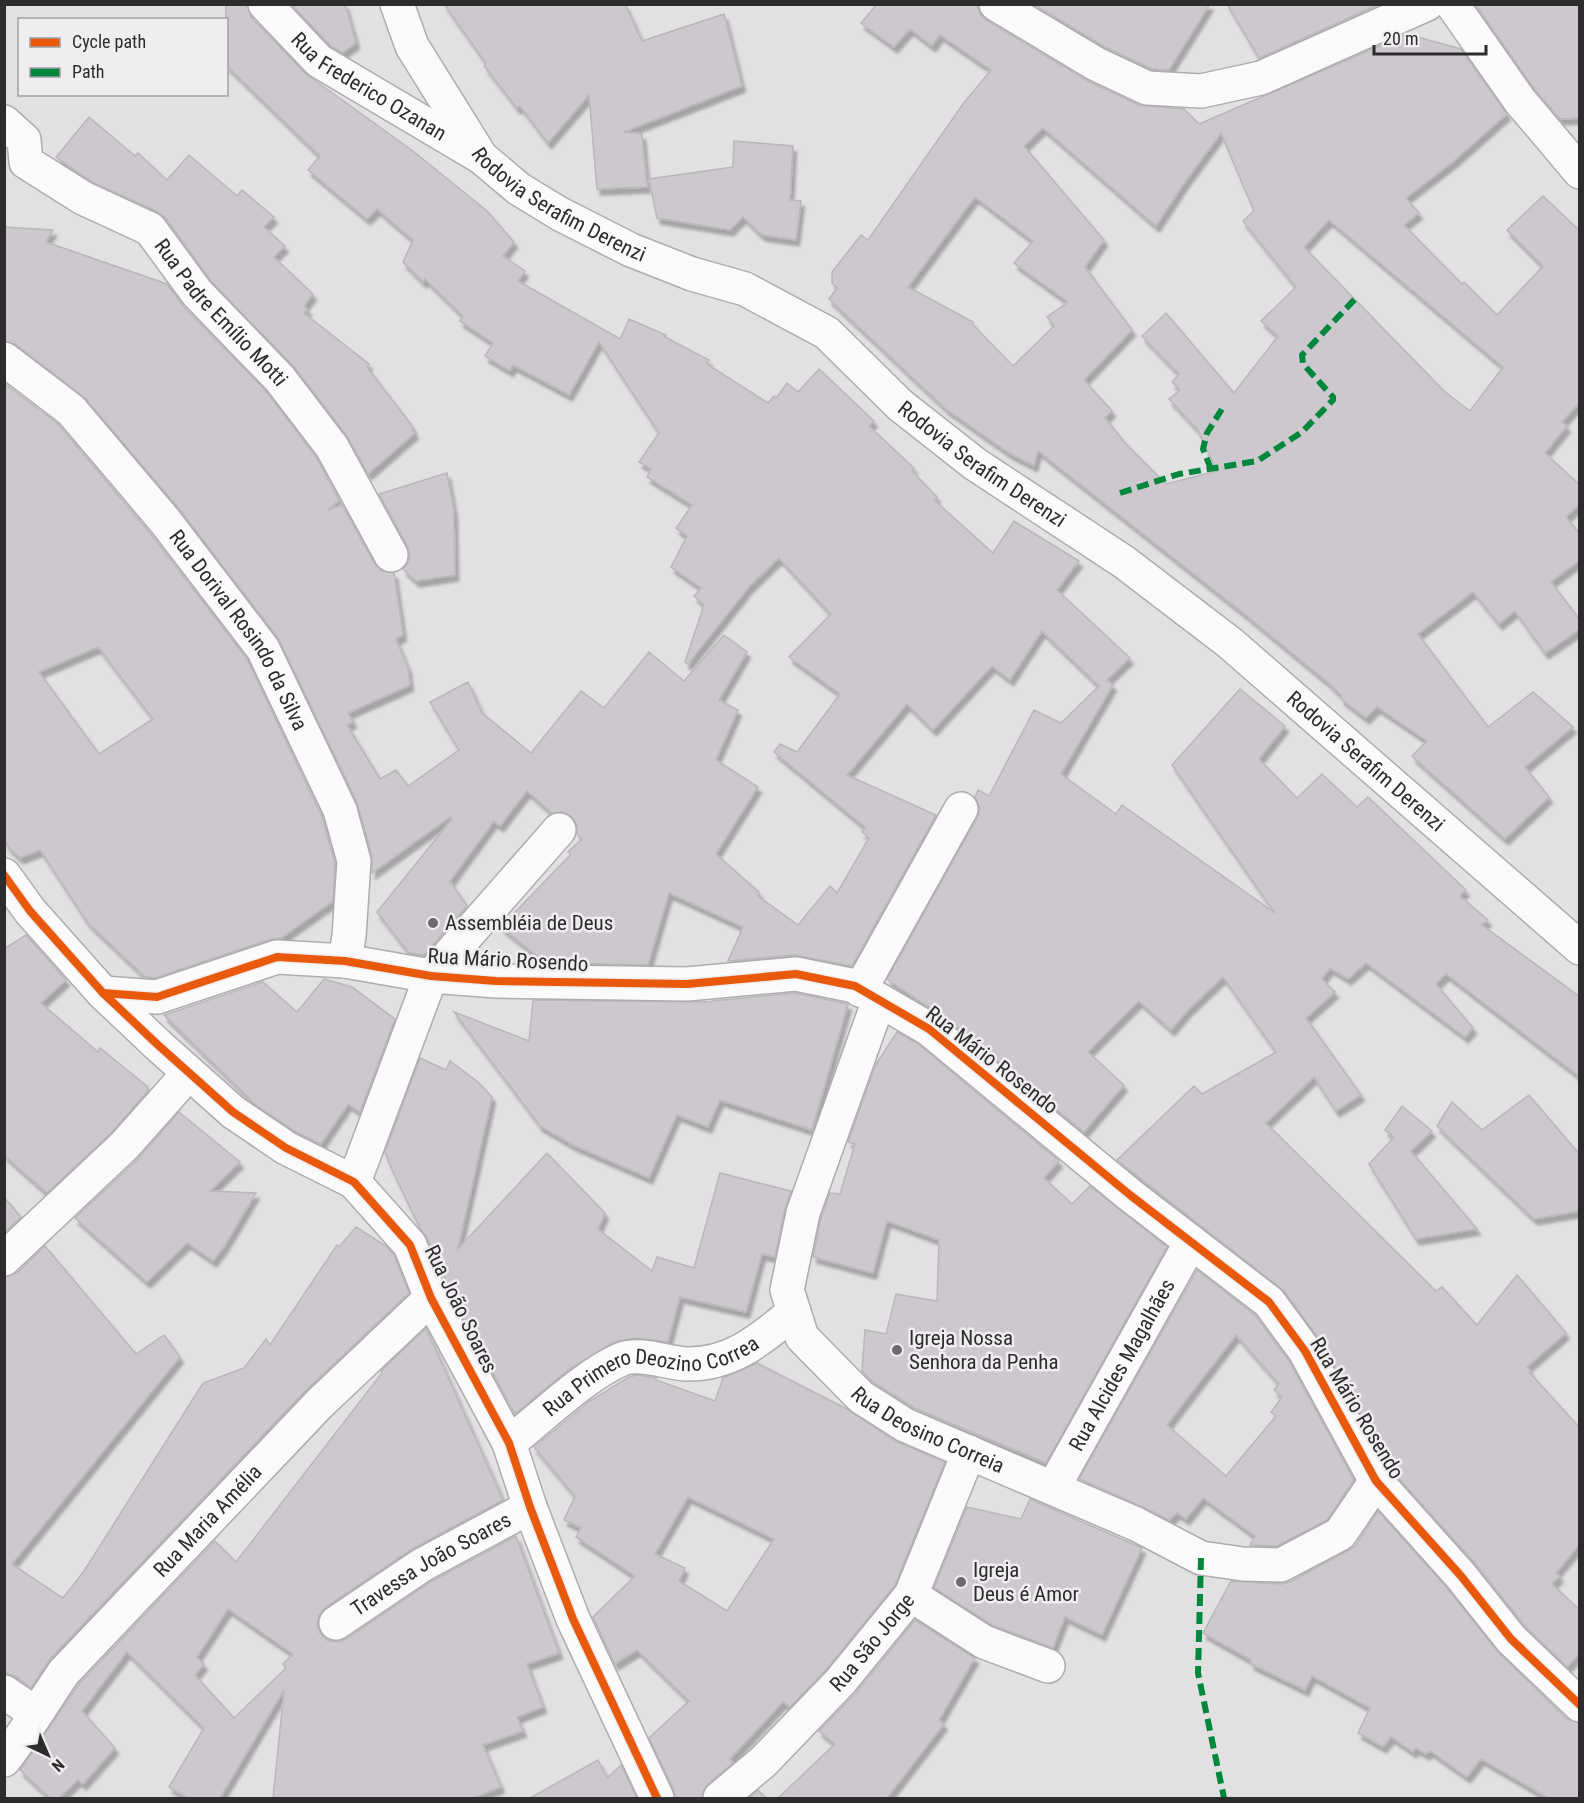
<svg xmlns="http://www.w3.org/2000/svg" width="1584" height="1803" font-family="'Roboto Condensed',sans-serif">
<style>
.building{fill:#cdc8cd;stroke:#b9b8b9;stroke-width:1.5;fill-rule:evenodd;filter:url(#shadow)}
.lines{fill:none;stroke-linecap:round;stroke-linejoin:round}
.minor-casing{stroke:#adadad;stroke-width:36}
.secondary-casing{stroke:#adadad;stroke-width:36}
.minor{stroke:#fbfafb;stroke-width:33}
.secondary{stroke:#fbfafb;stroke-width:33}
.quiet{stroke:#00873e;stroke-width:6;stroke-dasharray:12 6;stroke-linecap:butt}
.cycleway-casing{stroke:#f0edf0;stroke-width:11}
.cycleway{stroke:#e8590c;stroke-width:8}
.poi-dot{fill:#6c6b6c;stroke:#f0edf0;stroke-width:2}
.labels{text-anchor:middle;stroke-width:5;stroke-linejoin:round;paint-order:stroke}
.street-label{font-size:21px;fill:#2d2c2d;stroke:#f0edf0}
.poi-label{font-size:21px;fill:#2d2c2d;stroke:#f0edf0;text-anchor:start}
</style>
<defs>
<filter id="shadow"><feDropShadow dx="3.5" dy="6" stdDeviation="1.5" flood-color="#0004"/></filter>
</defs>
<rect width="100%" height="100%" fill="#e2e1e2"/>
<g class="building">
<polygon points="226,4 247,4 251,17 306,74 413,151 487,211 514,242 503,256 525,271 518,281 620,339 629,319 666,335 665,337 709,360 707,364 768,403 774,396 777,397 787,383 798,392 819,369 874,421 869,426 914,468 912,471 937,497 934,500 993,553 1014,521 1079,561 1057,590 1130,658 1107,680 1113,685 1061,774 1116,814 1122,805 1275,913 1172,765 1240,689 1285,726 1259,759 1297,798 1322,774 1357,807 1368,797 1466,890 1460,896 1488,920 1482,925 1580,997 1580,1077 1446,974 1436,984 1473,1028 1465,1037 1366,963 1348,979 1330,968 1322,979 1335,992 1306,1018 1361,1095 1336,1111 1314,1077 1266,1123 1436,1291 1442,1287 1477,1325 1517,1275 1566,1333 1527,1367 1531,1371 1529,1372 1580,1428 1580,1544 1556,1573 1560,1576 1552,1584 1580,1610 1580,1653 1567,1667 1525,1626 1475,1563 1391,1470 1321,1342 1284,1291 1117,1160 1194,1086 1202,1094 1276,1052 1223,977 1188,1010 1171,1030 1139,1001 1088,1052 1124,1085 1084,1132 941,1015 887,979 977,818 980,808 975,797 978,790 989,796 1034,710 1061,723 1099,686 1042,631 1010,680 992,666 933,730 907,704 847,775 936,815 852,966 795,955 728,961 743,927 669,893 648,965 546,963 501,927 571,854 568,852 582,839 577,834 577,825 571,816 562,812 552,813 527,791 500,826 494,821 450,881 467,906 424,955 409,953 377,912 452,819 450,817 372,873 372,856 357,802 278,638 180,510 85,398 15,344 4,341 4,227 53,230 46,242 167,284 183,306 266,391 316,457 339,500 328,510 342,505 375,564 382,571 394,573 403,635 396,639 408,668 410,685 348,713 353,722 347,725 380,779 396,770 408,786 459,750 430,702 468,682 482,713 531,753 581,691 604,708 649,652 684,681 724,635 747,652 719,700 738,710 716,760 758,787 716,854 759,892 758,896 798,925 830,886 837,893 869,838 862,832 866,828 774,752 780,744 797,752 840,694 789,657 831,614 779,558 749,587 688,664 685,662 704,605 694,596 701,588 671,567 687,536 676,528 692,505 647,477 651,469 639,462 659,433 599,342 569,395 513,365 510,371 485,356 493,343 460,321 463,316 425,279 423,282 403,262 413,240 377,209 367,219 308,170 320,156 226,65"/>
<polygon points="291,4 345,4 356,43 342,53 331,46"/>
<polygon points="444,4 625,4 642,41 724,14 742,86 624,132 642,134 647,187 597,189 589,95 548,143 520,106 517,108 485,67 485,62"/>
<path d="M877 4H977L980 14 986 20 1086 80 1139 105 1184 109 1199 124 1407 34 1461 49 1507 114 1454 161 1406 198 1419 213 1404 225 1462 284 1464 282 1497 315 1543 266 1507 230 1543 196 1580 231V402L1562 422 1567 426 1545 453 1580 485V504L1566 517 1580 534V560L1551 582 1580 620V629L1545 653 1515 611 1499 624 1473 592 1418 634 1488 727 1533 692 1573 727 1525 767 1549 797 1505 839 1412 756 1427 741 1377 707 1366 718 1341 699V695L1326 681 1247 616 1038 451 1034 466 1009 453 946 409 829 299 837 288 832 283V272L861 235 868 240 963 104 991 70 940 35 932 46 910 29 894 47 861 23ZM1043 128 1156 226 1185 182 1221 133 1254 211 1243 221 1296 287 1261 321 1278 336 1234 393 1166 313 1142 336 1179 374 1172 382 1180 390 1169 399 1197 429 1217 471 1166 484 1126 444 1105 418 1112 411 1084 380 1132 330 1085 267 1104 240 1024 146ZM975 197 1033 241 1014 263 1068 302 1047 317 1054 326 1013 366 973 325V322L908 287ZM1329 220 1503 367 1470 411 1444 391 1304 247Z"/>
<polygon points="1033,4 1210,4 1169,70 1152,69 1105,47"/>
<polygon points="1227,4 1380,4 1259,58"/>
<polygon points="1475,4 1580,4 1580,118 1560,119 1535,90"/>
<polygon points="89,117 135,156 138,153 167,180 189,155 237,196 242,190 274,217 264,227 285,246 274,257 313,294 304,306 308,310 304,313 369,364 367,367 413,427 412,429 415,433 368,474 347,436 295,368 211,281 165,217 158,212 92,182 56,157"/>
<polygon points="734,141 793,146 790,200 801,201 796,240 762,235 743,217 730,230 657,218 649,179 733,167"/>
<path d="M4 383 58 424 150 533 247 659 322 817 335 863 333 901 281 938 271 939 155 978 145 977 87 922 40 850 20 858 9 848 4 840ZM98 647 153 719 99 754 39 672Z"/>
<polygon points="447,473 454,512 455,575 416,581 403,569 407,564 410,556 408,547 379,494"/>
<polygon points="26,935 66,980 41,1003 98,1052 100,1048 148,1087 147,1092 111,1133 47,1193 4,1155 4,949"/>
<polygon points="324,979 352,987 395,1019 360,1112 348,1104 321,1144 296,1132 256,1105 164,1015 263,982 297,1012"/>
<polygon points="795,993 848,1004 812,1130 720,1100 708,1127 677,1115 649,1178 573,1145 540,1126 454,1012 529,1041 533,1000 711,1002 712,1001"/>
<polygon points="897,1032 918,1044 1059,1161 1044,1178 1072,1204 1090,1186 1167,1247 1046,1463 914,1408 873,1382 862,1371 865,1330 886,1334 896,1294 937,1301 939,1240 887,1221 873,1273 813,1257 821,1218 830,1193 840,1194 855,1144 848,1142 876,1064"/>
<polygon points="420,1058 446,1070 450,1061 478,1082 492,1097 458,1249 547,1153 605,1213 598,1229 652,1271 657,1257 694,1268 720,1173 791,1191 785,1209 775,1257 762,1254 746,1312 680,1297 668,1342 635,1338 614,1342 568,1370 515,1414 448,1290 446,1285 449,1287 427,1238 420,1228 392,1170 385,1152"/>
<polygon points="1529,1095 1580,1155 1580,1211 1534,1219 1437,1126 1452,1102 1482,1130"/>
<polygon points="1402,1106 1432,1131 1411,1151 1410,1150 1477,1229 1416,1239 1369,1164 1394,1137 1385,1130"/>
<polygon points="179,1112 240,1162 210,1191 256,1193 224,1247 213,1261 187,1243 147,1282 75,1218 137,1160"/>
<polygon points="4,1197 21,1217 4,1233"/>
<polygon points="356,1227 386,1246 394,1255 409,1293 305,1391 50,1659 31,1688 15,1676 4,1673 4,1277 17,1273 45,1246 136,1354 164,1335 180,1357 12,1564 63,1598 84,1571 203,1383 244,1368 266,1339 270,1345 337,1245 339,1247"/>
<path d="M1197 1270 1255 1315 1289 1361 1354 1480 1327 1520 1277 1546 1250 1545 1255 1536 1203 1498 1186 1519 1177 1513 1169 1520 1143 1507 1079 1479ZM1236 1335 1279 1384 1274 1390 1282 1397 1271 1412 1276 1416 1226 1476 1167 1425Z"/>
<path d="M426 1328 503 1500 412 1549 326 1607 319 1615 317 1625 320 1633 327 1640 337 1642 346 1639 432 1581 516 1536 559 1653 527 1664 543 1707 517 1717 523 1731 483 1745 501 1787 473 1798H273L284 1690 220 1798H187L169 1787 204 1728 127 1652 82 1711 115 1748 83 1784 78 1780 59 1798H50L20 1770 79 1684 215 1541 236 1562 382 1373 381 1371ZM228 1609 293 1654 283 1664 286 1668 234 1718 195 1675 204 1664 197 1657Z"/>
<path d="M757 1363 847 1409 895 1441 945 1462 895 1585 826 1670 790 1707 783 1702 730 1759 733 1763 708 1784 703 1791 702 1798H676L674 1790 649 1738 689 1701 637 1650 615 1664 593 1617 635 1576 576 1537 581 1528 564 1520 575 1496 534 1447 590 1401 629 1377 637 1375 656 1378V1380L715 1401 723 1378ZM688 1497 774 1539 727 1611 679 1581 685 1568 655 1554Z"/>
<polygon points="1030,1499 1142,1548 1102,1635 1065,1617 1053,1648 992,1625 934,1588 967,1507 1021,1519"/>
<polygon points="1378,1511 1447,1588 1498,1652 1567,1719 1580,1723 1580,1798 1548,1798 1481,1759 1467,1777 1430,1751 1426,1754 1416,1748 1413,1752 1391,1737 1383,1747 1358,1733 1370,1708 1312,1676 1305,1690 1251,1664 1251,1660 1203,1633 1231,1581 1281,1584 1290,1582 1349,1550 1356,1545"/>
<polygon points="915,1620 975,1658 939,1720 944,1724 887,1798 778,1798 835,1744 819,1731 855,1694"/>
<polygon points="598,1760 607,1778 621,1765 637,1798 530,1798"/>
<polygon points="758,1790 766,1798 749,1798"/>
</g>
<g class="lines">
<g class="minor-casing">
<g id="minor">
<path id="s1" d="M265 4 319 61 481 157"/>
<polyline points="996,4 1096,64 1147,88 1201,91 1261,78 1427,4"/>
<polyline points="1452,4 1520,101 1580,172"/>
<path id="s2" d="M4 122 24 140 26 162 83 198 150 229 197 293 280 379 332 447 391 555"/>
<path id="s3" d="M4 359 71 410 165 521 263 649 340 810 354 861 349 936 345 961"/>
<polyline points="4,875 30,911 103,993 158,1045 233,1112 286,1148 354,1182 410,1245 431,1298 509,1443 530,1507 573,1619 657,1798"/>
<polyline points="860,990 961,809"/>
<polyline points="103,993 157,997 277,957 345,961 431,976 496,981 687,984 796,974 855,986 929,1029 1130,1195 1269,1302 1305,1351 1376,1481 1461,1576 1511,1639 1580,1705"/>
<path id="s4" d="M879 1000 803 1213 787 1290 802 1337 861 1397 905 1425 1136 1524 1201 1558 1243 1564 1281 1565 1340 1534 1376 1481"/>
<polyline points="354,1182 431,976 559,830"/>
<polyline points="4,1259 124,1146 189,1073"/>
<path id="s5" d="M509 1443C541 1418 586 1374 622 1359 639 1352 668 1363 686 1364 732 1365 761 1339 794 1312"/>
<path id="s6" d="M1053 1488 1191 1242"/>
<polyline points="911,1595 984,1642 1048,1666"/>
<path id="s7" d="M336 1623 422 1565 530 1507"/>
<polyline points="4,1692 35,1713"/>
<path id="s8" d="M4 1760C26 1732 44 1701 64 1672L319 1404 431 1298"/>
<path id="s9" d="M720 1798 763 1762 840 1682 911 1595 969 1452"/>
</g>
</g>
<g class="secondary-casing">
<g id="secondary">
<path id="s10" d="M397 4 412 46 481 157 519 189 560 214 631 250 692 274 745 289 827 333 900 405 975 464 1124 562 1230 643 1580 948"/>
</g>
</g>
<use href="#minor" class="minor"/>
<use href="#secondary" class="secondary"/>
<g class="quiet">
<polyline points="1211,469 1203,449 1207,433 1222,409"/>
<polyline points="1120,493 1179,474 1257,461 1302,432 1333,400 1333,397 1303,364 1302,355 1356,298"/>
<polyline points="1201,1558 1198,1673 1224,1798"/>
</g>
<g class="cycleway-casing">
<g id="cycleway">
<polyline points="4,875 30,911 103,993 158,1045 233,1112 286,1148 354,1182 410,1245 431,1298 509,1443 530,1507 573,1619 657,1798"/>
<polyline points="103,993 157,997 277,957 345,961 431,976 496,981 687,984 796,974 855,986 929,1029 1130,1195 1269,1302 1305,1351 1376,1481 1461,1576 1511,1639 1580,1705"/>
</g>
</g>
<use href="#cycleway" class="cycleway"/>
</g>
<g class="poi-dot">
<circle cx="433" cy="923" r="6"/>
<circle cx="897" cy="1350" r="6"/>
<circle cx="961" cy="1582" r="6"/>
</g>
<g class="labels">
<g class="street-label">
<text dy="7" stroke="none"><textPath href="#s1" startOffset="134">Rua Frederico Ozanan</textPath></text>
<text dy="7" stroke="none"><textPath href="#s10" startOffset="267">Rodovia Serafim Derenzi</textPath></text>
<text dy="7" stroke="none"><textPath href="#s2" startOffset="300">Rua Padre Emílio Motti</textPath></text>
<text dy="7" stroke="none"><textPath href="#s10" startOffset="770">Rodovia Serafim Derenzi</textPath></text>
<text dy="7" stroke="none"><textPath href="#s3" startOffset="362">Rua Dorival Rosindo da Silva</textPath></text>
<text dy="7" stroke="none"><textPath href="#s10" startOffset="1256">Rodovia Serafim Derenzi</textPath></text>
<text transform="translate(508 960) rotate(3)" y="7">Rua Mário Rosendo</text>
<text transform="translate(992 1060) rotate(38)" y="7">Rua Mário Rosendo</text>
<text transform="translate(461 1309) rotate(64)" y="7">Rua João Soares</text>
<text dy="7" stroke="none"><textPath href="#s6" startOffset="141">Rua Alcides Magalhães</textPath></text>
<text dy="7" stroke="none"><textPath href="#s5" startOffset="165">Rua Primero Deozino Correa</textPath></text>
<text transform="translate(1357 1408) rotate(59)" y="7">Rua Mário Rosendo</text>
<text dy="7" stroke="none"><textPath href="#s4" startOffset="513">Rua Deosino Correia</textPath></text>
<text dy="7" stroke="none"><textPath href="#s8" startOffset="315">Rua Maria Amélia</textPath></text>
<text dy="7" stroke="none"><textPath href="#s7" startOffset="112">Travessa João Soares</textPath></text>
<text dy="7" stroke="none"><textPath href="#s9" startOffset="218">Rua São Jorge</textPath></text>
</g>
<g class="poi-label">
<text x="445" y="930">Assembléia de Deus</text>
<text x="909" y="1345">Igreja Nossa<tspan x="909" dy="24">Senhora da Penha</tspan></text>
<text x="973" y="1577">Igreja<tspan x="973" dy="24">Deus é Amor</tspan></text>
</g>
</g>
<rect width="1584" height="1803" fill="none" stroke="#2d2c2d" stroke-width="12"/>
<rect x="18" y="18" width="210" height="78" fill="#f0edf0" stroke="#a2a0a2" stroke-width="1.5"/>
<rect x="30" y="38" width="30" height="9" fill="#e8590c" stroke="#a2a0a2" stroke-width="1.5"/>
<text x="72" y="48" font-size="18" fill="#2d2c2d">Cycle path</text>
<rect x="30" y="68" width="30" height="9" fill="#00873e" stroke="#a2a0a2" stroke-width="1.5"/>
<text x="72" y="78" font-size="18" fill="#2d2c2d">Path</text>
<g transform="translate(48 1755) rotate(136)" stroke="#f0edf0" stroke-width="4.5" paint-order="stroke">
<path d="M0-4.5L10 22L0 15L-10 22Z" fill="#2d2c2d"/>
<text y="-9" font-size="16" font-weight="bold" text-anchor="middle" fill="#2d2c2d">N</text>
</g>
<path d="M1374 45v9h112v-9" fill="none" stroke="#2d2c2d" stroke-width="3"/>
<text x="1383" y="45" font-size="18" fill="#2d2c2d" stroke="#f0edf0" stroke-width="4.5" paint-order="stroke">20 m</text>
</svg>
